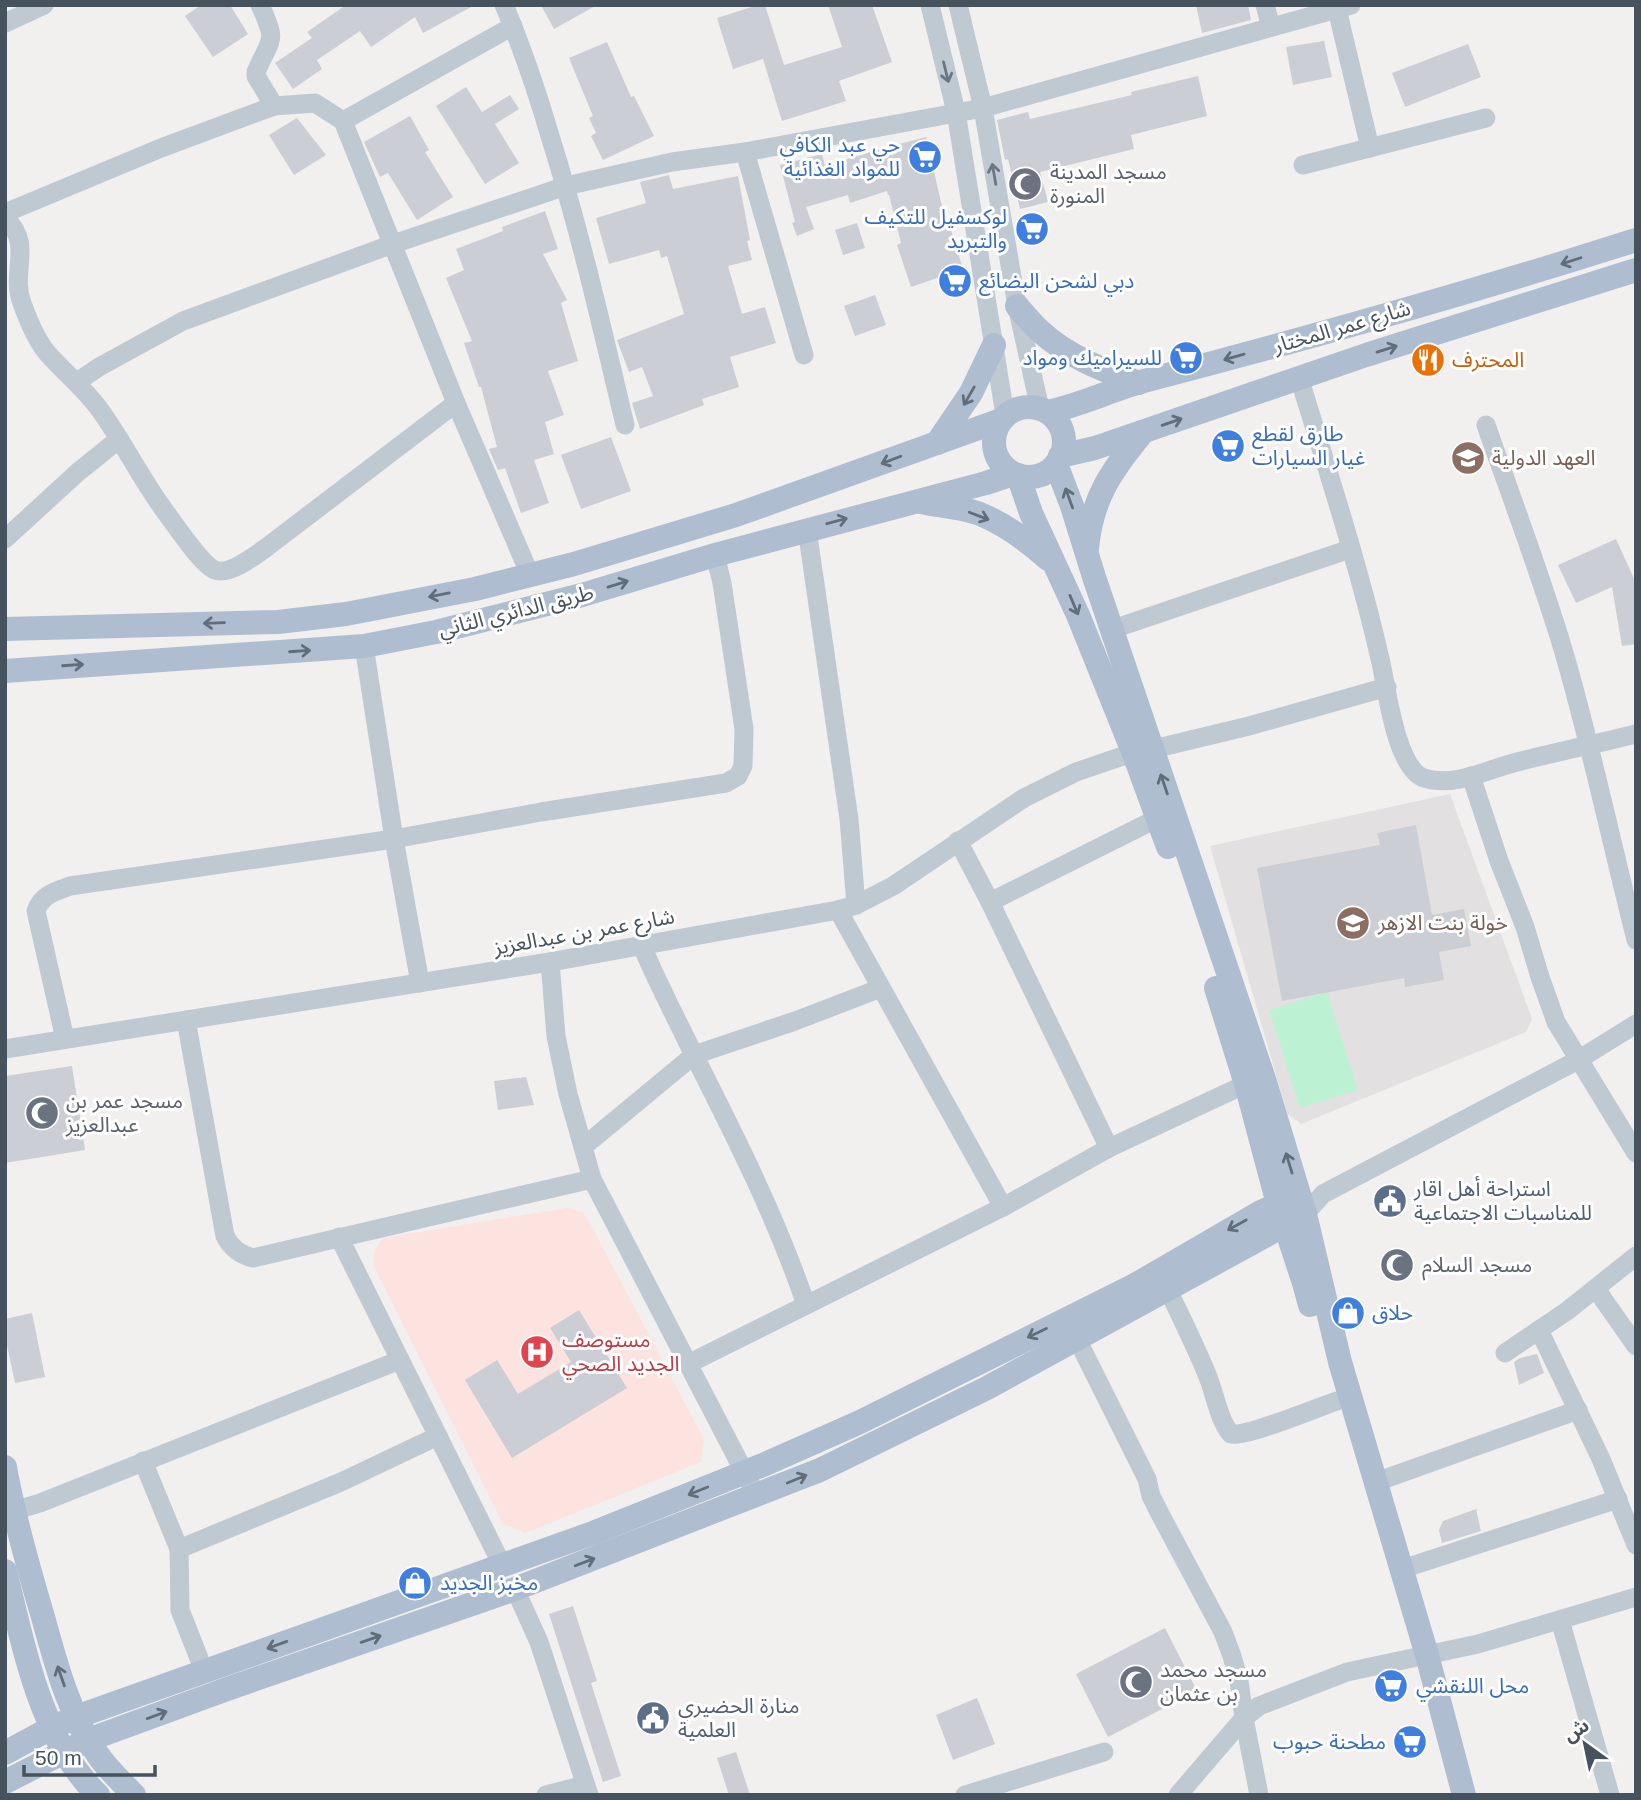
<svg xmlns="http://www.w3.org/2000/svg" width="1641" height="1800" font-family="Helvetica,'Noto Sans Arabic',sans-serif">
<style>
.education{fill:#e3e0e1}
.medical{fill:#fce3df}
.green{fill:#bcf2d3}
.building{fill:#cbced4}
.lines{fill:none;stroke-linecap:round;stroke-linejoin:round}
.minor{stroke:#bfc9d2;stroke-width:19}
.major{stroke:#aebdd0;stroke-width:24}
.oneway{stroke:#6a7681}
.oneway2{stroke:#606d7a}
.labels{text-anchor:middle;stroke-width:6;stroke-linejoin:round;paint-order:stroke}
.shop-label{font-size:21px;fill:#366cbe;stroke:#fff;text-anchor:start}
.worship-label{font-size:21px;fill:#5b616d;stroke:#fff;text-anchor:start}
.street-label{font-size:21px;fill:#46525e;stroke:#fff}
.food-label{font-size:21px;fill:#c56008;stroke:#fff;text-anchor:start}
.education-label{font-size:21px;fill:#785e54;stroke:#fff;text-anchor:start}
.service-label{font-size:21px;fill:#4e5e75;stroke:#fff;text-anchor:start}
.health-label{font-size:21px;fill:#be3a42;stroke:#fff;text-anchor:start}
</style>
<rect width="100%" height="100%" fill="#f2efef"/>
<polygon class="education" points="1450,794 1532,1019 1526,1032 1301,1124 1287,1113 1210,846"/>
<polygon class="medical" points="567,1208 583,1212 592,1227 704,1439 701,1462 525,1533 503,1524 373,1265 374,1251 383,1238"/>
<polygon class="green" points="1327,992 1358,1090 1300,1108 1269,1010"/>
<g class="building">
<polygon points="201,5 230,5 248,34 213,57 185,16"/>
<polygon points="346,5 475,5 423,33 415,17 371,47 360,31 317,60 322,69 293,89 275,63 312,38 307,32"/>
<polygon points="541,5 597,5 554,29"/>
<polygon points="758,5 765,5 784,65 842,47 828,5 872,5 892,62 839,81 846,101 782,121 763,59 733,69 717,18"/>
<polygon points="1196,5 1248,5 1251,20 1202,33"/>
<polygon points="1324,41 1332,77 1293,85 1286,47"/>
<polygon points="607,42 631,97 634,96 654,136 603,160 591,136 596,133 589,118 593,116 569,58"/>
<polygon points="1468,44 1481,77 1405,107 1392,73"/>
<polygon points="1198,76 1207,116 1131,135 1134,149 1040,172 1048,202 1020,209 1008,159 1005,160 997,120 1028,112 1030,119 1132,95 1131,92"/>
<polygon points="466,87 482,112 510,95 519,109 495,124 519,163 485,184 436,106"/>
<polygon points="410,116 429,150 425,152 453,197 417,220 388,173 380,177 364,142"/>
<polygon points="297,118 326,155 294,175 269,135"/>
<polygon points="926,137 947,228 950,227 963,269 911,287 897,245 901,243 889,195 888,195 887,191 850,203 848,195 806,207 814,229 797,236 792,223 795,222 780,165 822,154 825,166 877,150"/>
<polygon points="669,175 673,189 738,176 750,240 747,241 752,260 728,266 742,314 765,307 776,343 730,357 739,387 702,399 704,405 640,429 632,403 653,396 642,367 629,372 617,340 684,314 667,256 661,258 659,250 609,264 596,218 646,203 640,182"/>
<polygon points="545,211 558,249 543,254 567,300 561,303 578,361 548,371 564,415 545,422 554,454 534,460 549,503 521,513 505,468 498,470 489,449 497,447 481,387 479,387 464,343 472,341 446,278 464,270 456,249 503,231 502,227"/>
<polygon points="857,223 865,248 843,255 835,230"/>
<polygon points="875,295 886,325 855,336 844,306"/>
<polygon points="611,437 631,491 581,509 561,455"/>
<polygon points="1616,539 1636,583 1636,644 1622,646 1612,587 1576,603 1558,565"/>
<polygon points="1416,825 1432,915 1464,909 1471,946 1439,952 1444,980 1405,987 1404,978 1282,1001 1257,868 1380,845 1377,833"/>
<polygon points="72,1066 85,1150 5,1163 5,1076"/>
<polygon points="526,1077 534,1105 498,1110 494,1081"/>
<polygon points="579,1310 627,1388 512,1458 465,1380 497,1360 518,1394 571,1362 550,1328"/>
<polygon points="32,1313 45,1377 15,1383 5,1336 5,1319"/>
<polygon points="1537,1354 1544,1373 1519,1385 1514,1362 1520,1358"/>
<polygon points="1476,1509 1481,1531 1442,1543 1439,1530 1443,1521"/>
<polygon points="573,1606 597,1681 591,1683 621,1776 603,1782 549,1614"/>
<polygon points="1165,1628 1197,1691 1108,1737 1076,1674"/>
<polygon points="977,1698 995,1744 953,1760 936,1715"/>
<polygon points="736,1752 750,1795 729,1795 717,1758"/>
</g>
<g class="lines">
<g class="minor">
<path d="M260 5C278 43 271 37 256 72V76L274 106"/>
<path d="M504 5C522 47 537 92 550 136 580 231 602 328 625 425"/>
<polyline points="930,5 956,112 1005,415"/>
<polyline points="958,5 983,108 1017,306 1040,409"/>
<polyline points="1265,5 1271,27"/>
<polyline points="1337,9 1370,148"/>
<polyline points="5,23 44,5"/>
<polyline points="343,121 513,26"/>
<polyline points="745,152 804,355"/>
<polyline points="1303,165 1486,118"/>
<polyline points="5,213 161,148 274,106 315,103 343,121 456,403 530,575"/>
<path d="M5 218C34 244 10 272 22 303 28 320 37 342 49 355 66 374 85 389 100 410 124 443 142 481 167 514 176 526 202 565 215 570 229 576 256 555 267 547L456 403"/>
<path d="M1299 377C1328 472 1359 566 1381 663 1387 690 1396 768 1424 778 1455 788 1488 769 1517 762 1556 752 1596 744 1636 734"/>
<polyline points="77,382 99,367 183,321 393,244 566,186 672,162 745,152 983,108 1351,5"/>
<path d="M1486 425C1513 502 1542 578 1565 656 1592 750 1612 845 1636 940"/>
<polyline points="807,529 849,819 856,905"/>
<polyline points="5,539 77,473 119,439"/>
<polyline points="1113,629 1350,549"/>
<polyline points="364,646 394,839 420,983"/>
<polyline points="1471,776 1499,861 1525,927 1540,977 1556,1022 1636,1153"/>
<polyline points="958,841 990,902 1109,1148"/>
<polyline points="990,902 1158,818"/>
<polyline points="838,910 1003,1207"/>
<path d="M642 946C658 984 677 1020 695 1057 736 1138 777 1219 806 1305"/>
<polyline points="550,962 556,1036 568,1094 592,1179 751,1485"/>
<path d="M186 1020 225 1236C231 1248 241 1255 253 1258L592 1179"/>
<path d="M65 1039 36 911C41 895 56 891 70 886L394 839 541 812 726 783 738 776 743 766 744 729 722 583 715 555"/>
<polyline points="5,1049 550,962 838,910 856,905 893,886 1024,798 1076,772 1120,757 1249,726 1387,687"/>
<polyline points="583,1147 694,1055 795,1021 881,988"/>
<polyline points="1305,1214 1323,1194 1578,1060 1636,1024"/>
<polyline points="339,1237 502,1565"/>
<polyline points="1596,1289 1636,1346"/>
<path d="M1168 1290C1182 1319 1196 1347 1208 1377 1215 1394 1219 1421 1231 1434 1247 1437 1316 1408 1337 1401"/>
<polyline points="1539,1330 1601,1459 1636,1545"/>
<polyline points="1077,1339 1147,1479 1151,1496 1159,1512 1223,1632 1232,1656 1239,1681 1244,1718 1259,1795"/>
<polyline points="1505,1353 1567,1311 1636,1256"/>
<polyline points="688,1364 1003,1207 1109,1148 1246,1084"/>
<polyline points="143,1461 179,1549 180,1610 204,1671"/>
<polyline points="1376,1482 1578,1410"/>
<polyline points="13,1511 40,1503 400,1360"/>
<polyline points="179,1549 341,1482 438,1436"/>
<polyline points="1402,1569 1618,1499"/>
<polyline points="515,1589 539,1642 589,1795"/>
<polyline points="1560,1620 1610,1795"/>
<polyline points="546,1795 585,1785"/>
<polyline points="965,1795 1104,1752"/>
<polyline points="1178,1795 1244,1718 1259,1706 1347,1672 1478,1644 1636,1597"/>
</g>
<g class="major">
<path d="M1017 306C1024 314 1031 323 1040 331 1068 357 1103 370 1139 383"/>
<circle cx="1029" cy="442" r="35"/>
<path d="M1048 412C1081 405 1111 390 1144 381 1309 338 1473 292 1636 240"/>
<polyline points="937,443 971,393 994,345"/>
<polyline points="1060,456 1095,448 1366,355 1636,270"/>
<polyline points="1056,464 1072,506 1094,577 1264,1079 1305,1214 1340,1362 1427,1655 1464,1795"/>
<polyline points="1018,475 1031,513 1078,615 1134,754 1168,847"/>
<path d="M921 502C939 506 963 507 980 514 1004 524 1028 541 1048 559"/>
<path d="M1087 548C1092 497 1112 470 1143 432"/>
<polyline points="5,629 278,622 346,614 475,589 574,564 736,515 1001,420"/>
<polyline points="5,671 364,646 436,632 582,595 715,555 986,483 1013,474"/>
<polyline points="1216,988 1246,1084 1278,1204 1304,1283 1310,1305"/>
<path d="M5 1467C14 1518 28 1567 43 1617 56 1664 69 1715 98 1755 108 1770 122 1782 134 1795"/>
<path d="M5 1571C24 1646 40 1740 98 1795"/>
<polyline points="5,1753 51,1728 76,1717 593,1533 763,1465 860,1422 1135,1285 1261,1212 1298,1195"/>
<polyline points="5,1782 88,1740 230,1688 515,1589 820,1470 987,1388 1305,1214"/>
</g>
</g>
<defs><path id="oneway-shaft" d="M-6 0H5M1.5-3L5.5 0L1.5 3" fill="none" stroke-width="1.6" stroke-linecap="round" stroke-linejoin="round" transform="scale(1.75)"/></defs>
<g class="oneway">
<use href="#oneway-shaft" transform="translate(946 72) rotate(76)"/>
<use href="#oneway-shaft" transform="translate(994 174) rotate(-100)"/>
</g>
<g class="oneway2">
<use href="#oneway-shaft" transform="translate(1571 261) rotate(162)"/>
<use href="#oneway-shaft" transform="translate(1387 349) rotate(-17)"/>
<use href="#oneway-shaft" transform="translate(1234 357) rotate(164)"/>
<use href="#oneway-shaft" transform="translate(969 396) rotate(120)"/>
<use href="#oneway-shaft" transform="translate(1172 422) rotate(-19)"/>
<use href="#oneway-shaft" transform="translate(891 460) rotate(159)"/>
<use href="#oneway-shaft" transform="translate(1069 498) rotate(-110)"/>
<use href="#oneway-shaft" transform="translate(979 516) rotate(21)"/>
<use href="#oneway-shaft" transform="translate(837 521) rotate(-15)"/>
<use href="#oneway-shaft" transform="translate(618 584) rotate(-17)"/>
<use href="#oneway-shaft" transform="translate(439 595) rotate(169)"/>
<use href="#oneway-shaft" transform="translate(1074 605) rotate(67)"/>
<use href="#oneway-shaft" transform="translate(214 623) rotate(178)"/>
<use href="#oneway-shaft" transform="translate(300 651) rotate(-4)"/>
<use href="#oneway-shaft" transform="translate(73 665) rotate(-4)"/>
<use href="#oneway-shaft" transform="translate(1164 784) rotate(-109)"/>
<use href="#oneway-shaft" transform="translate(1289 1163) rotate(-107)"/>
<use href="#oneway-shaft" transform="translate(1237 1225) rotate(151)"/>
<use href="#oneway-shaft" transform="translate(1037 1333) rotate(154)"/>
<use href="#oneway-shaft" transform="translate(797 1479) rotate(-22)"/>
<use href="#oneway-shaft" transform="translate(698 1491) rotate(158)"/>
<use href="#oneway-shaft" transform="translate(585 1562) rotate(-21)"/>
<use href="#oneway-shaft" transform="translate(371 1639) rotate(-19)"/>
<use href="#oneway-shaft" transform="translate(277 1645) rotate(160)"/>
<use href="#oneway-shaft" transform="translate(61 1676) rotate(-109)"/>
<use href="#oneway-shaft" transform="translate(157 1715) rotate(-20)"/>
</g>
<defs>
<g id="supermarket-disc" transform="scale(1.75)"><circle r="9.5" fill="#3f7fe0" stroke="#fff"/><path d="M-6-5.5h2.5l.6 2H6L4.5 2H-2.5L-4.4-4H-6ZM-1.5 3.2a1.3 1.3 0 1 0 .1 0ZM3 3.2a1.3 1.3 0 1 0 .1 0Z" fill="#fff"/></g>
<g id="mosque-disc" transform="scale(1.75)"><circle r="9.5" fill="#6b7280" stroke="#fff"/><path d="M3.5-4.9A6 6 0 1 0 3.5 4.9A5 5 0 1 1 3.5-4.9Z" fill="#fff"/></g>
<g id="restaurant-disc" transform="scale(1.75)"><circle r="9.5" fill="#e8710a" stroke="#fff"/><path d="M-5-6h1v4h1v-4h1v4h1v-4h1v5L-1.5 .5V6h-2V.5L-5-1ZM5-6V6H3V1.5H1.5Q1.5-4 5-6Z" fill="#fff"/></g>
<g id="school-disc" transform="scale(1.75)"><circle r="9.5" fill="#8d6e63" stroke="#fff"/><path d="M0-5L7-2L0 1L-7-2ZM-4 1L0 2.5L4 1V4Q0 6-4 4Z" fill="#fff"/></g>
<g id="civic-disc" transform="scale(1.75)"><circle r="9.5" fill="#5c6f8a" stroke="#fff"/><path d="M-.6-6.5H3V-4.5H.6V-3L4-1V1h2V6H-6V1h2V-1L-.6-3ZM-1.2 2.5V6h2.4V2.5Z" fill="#fff"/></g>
<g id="shop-disc" transform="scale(1.75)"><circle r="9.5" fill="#3f7fe0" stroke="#fff"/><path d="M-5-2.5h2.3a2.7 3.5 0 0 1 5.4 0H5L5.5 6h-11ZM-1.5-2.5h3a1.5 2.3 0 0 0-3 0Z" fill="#fff"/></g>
<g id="hospital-disc" transform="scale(1.75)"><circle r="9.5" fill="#e0444e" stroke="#fff"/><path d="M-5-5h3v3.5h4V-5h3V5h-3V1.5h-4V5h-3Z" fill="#fff"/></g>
</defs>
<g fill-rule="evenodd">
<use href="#supermarket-disc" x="925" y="157"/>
<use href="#mosque-disc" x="1025" y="184"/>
<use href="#supermarket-disc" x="1032" y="229"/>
<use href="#supermarket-disc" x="955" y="281"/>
<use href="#supermarket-disc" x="1186" y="358"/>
<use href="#restaurant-disc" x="1428" y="360"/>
<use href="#supermarket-disc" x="1228" y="446"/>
<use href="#school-disc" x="1468" y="458"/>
<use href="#school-disc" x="1353" y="923"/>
<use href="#mosque-disc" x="42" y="1113"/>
<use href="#civic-disc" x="1390" y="1201"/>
<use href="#mosque-disc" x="1397" y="1265"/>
<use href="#shop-disc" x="1348" y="1313"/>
<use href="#hospital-disc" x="537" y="1352"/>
<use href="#shop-disc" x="415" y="1583"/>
<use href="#mosque-disc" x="1136" y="1682"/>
<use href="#supermarket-disc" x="1391" y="1686"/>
<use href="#civic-disc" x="653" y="1718"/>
<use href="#supermarket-disc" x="1410" y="1742"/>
</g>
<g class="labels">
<g class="shop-label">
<text x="900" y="152" text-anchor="end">حي عبد الكافي<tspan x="900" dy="24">للمواد الغذائية</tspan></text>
<text x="1007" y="224" text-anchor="end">لوكسفيل للتكيف<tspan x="1007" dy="24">والتبريد</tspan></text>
<text x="979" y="288">دبي لشحن البضائع</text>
<text x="1162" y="365" text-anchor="end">للسيراميك ومواد</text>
<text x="1252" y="441">طارق لقطع<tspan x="1252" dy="24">غيار السيارات</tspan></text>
<text x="1372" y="1320">حلاق</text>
<text x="440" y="1590">مخبز الجديد</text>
<text x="1416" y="1693">محل اللنقشي</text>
<text x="1386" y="1749" text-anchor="end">مطحنة حبوب</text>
</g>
<g class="worship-label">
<text x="1050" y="179">مسجد المدينة<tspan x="1050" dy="24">المنورة</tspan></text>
<text x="66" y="1108">مسجد عمر بن<tspan x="66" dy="24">عبدالعزيز</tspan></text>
<text x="1422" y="1272">مسجد السلام</text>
<text x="1160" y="1677">مسجد محمد<tspan x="1160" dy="24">بن عثمان</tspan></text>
</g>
<g class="street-label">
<text transform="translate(1342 327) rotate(-16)" y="7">شارع عمر المختار</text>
<text transform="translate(516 611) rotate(-14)" y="7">طريق الدائري الثاني</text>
<text transform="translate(584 932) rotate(-10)" y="7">شارع عمر بن عبدالعزيز</text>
</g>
<g class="food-label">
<text x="1452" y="367">المحترف</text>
</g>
<g class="education-label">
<text x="1492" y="465">العهد الدولية</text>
<text x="1378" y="930">خولة بنت الازهر</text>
</g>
<g class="service-label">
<text x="1414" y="1196">استراحة أهل اقار<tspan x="1414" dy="24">للمناسبات الاجتماعية</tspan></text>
<text x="678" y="1713">منارة الحضيري<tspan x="678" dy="24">العلمية</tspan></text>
</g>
<g class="health-label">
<text x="562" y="1347">مستوصف<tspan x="562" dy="24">الجديد الصحي</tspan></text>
</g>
</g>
<rect width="1641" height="1800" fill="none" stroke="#46525e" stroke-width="14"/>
<g transform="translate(1585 1744) rotate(327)" stroke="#ffffff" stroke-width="5" paint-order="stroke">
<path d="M0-5L12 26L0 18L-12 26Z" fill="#46525e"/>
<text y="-10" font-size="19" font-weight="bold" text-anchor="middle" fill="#46525e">ش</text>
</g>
<path d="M24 1765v10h131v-10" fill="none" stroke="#46525e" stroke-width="3.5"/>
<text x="35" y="1765" font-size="21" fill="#46525e" stroke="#ffffff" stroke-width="5" paint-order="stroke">50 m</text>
</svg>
